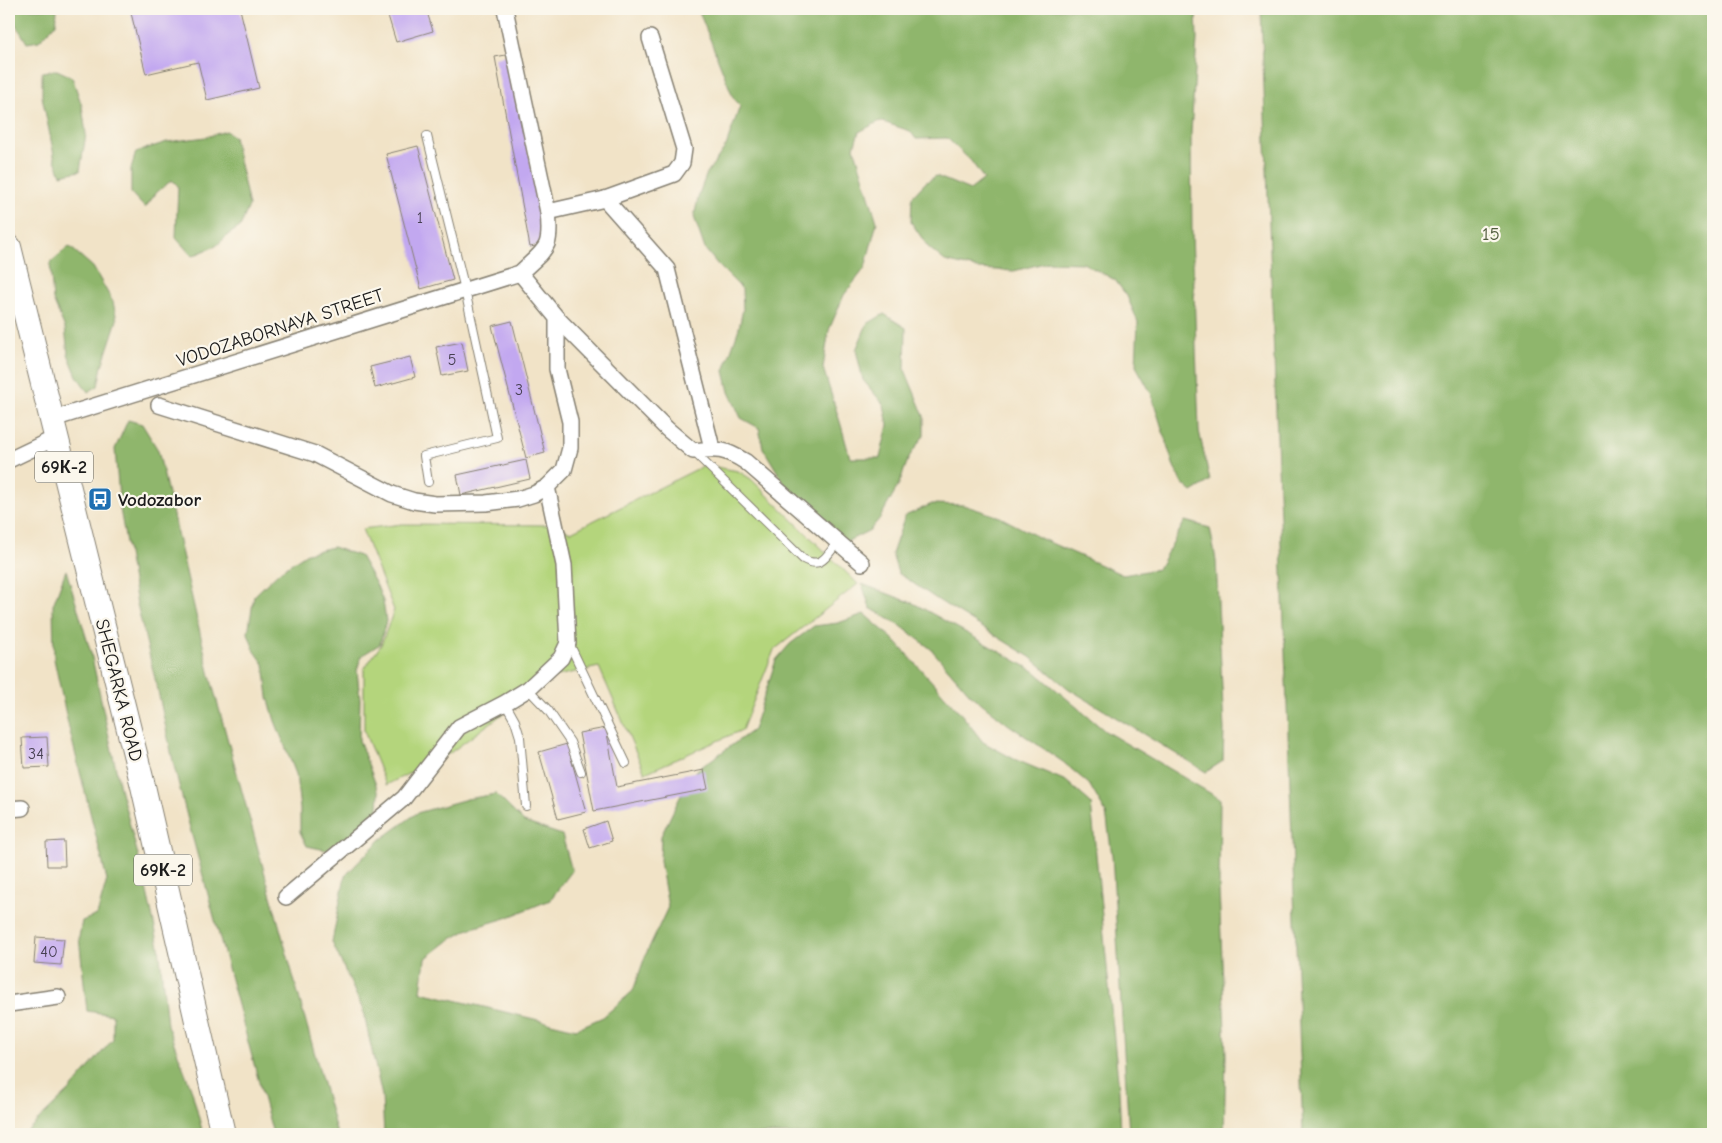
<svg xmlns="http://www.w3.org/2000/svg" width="1722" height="1143" font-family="'Comic Neue',sans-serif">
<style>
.green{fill:#b4d57c;stroke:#68784c}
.forest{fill:#8fb66c;stroke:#566944}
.building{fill:#c2a8f0}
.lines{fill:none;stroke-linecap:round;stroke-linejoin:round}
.service-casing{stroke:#868072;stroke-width:10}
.minor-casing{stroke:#868072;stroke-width:18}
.primary-casing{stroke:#868072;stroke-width:26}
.service{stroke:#fff;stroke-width:8}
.minor{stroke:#fff;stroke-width:15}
.primary{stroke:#fff;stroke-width:24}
.labels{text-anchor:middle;stroke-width:4.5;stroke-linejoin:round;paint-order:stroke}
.number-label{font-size:16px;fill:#463f51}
.shield{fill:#fbf7ec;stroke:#5f5e5a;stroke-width:1}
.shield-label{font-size:18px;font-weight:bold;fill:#1c1c1c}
.park-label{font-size:19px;fill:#515d3e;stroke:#fbf7ec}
.street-label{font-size:19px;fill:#1c1c1c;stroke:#fbf7ec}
.poi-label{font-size:19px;font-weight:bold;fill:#1c1c1c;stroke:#fbf7ec;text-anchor:start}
</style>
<rect width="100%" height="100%" fill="#fbf7ec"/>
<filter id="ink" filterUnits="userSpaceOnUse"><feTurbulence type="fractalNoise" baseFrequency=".02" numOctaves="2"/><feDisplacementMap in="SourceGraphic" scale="10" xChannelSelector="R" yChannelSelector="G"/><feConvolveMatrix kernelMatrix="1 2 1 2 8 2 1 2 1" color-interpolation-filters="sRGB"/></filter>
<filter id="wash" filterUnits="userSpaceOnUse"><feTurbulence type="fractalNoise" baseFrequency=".0096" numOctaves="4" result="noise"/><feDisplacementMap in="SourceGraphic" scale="20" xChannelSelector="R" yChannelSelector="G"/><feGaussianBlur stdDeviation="1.12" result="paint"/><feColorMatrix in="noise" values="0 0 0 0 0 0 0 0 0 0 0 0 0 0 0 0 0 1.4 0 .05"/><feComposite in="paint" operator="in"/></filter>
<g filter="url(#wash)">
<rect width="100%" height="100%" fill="#f1e3c7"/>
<polygon class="green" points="705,465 738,471 751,479 858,584 774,650 742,730 645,773 599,667 552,677 450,753 386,785 364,731 364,669 381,645 394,610 362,529 402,524 554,525 571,532"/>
<g class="forest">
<polygon points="11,9 57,9 56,24 39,41 27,43 15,23"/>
<polygon points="698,9 1196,9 1197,39 1191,133 1192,233 1199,431 1210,481 1192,492 1181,482 1173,464 1151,393 1136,366 1138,322 1127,296 1115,280 1083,263 1048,262 1014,271 979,269 945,261 928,247 911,222 912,197 925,183 936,176 970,190 984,179 971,161 947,138 916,139 910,131 880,121 859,132 854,147 877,222 865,268 844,295 829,330 823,368 841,425 850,458 880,458 888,425 884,405 863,380 856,350 867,324 884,314 906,328 905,370 924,416 924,435 909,457 899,484 880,518 870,530 844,543 799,508 763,448 759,428 741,418 729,392 724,371 739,328 743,309 742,289 718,265 705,249 694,217 699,194 707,173 726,146 740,106 733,97"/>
<polygon points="1261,9 1713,9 1713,1134 1303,1134"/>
<polygon points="57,70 72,77 82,106 86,134 80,171 61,175 55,160 42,96 42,72"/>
<polygon points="226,131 234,137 249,206 240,227 229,234 216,246 192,256 176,238 178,186 172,180 157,192 145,208 131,193 131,169 136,152 167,142 206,137"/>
<polygon points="69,246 93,267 113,302 117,320 102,366 98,386 88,392 77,376 68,354 65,328 53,300 50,263"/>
<polygon points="128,420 142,424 158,450 210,676 337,1134 273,1134 190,828 174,766 158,691 137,604 120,509 115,449"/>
<polygon points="932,504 963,505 1000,517 1042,539 1123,575 1158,569 1185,521 1210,528 1216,560 1224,730 1223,761 1206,772 1069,689 1030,657 938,600 898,573 892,554 905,516"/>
<polygon points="333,547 360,556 377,586 383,601 386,621 380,644 361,656 357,671 360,699 359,740 379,793 377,824 330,851 307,846 300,832 300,809 296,774 275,721 268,697 264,664 254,650 248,633 254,596 280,571 307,553"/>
<polygon points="66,570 91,653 120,788 143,874 159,946 167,1025 192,1091 203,1134 24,1134 70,1090 113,1039 113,1015 87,1011 79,937 82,921 97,915 107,880 68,724 54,659 53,605"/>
<polygon points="862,584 915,604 1034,671 1105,731 1220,799 1219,889 1226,1055 1224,1134 1129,1134 1112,855 1106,813 1089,784 1063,762 1009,725 970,694 931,649 901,626 870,608"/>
<polygon points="864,614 892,638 925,674 962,715 983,742 1014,759 1066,781 1091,803 1119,1090 1121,1134 384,1134 382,1096 363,1010 332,942 345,876 380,840 417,813 467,799 496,794 524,822 562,835 572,871 550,900 506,918 469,929 448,941 425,959 421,992 576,1029 603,1017 633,991 646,954 668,907 660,861 661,836 680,797 697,770 753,730 776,660 790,644 814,626 838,623"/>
</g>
<g id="blocks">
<g class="building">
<polygon points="130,9 240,9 259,88 207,100 198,62 146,74"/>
<polygon points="386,9 426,9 433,31 396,42"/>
<polygon points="511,54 546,244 530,247 495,57"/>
<polygon points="418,146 453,280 421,289 386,154"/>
<polygon points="512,321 545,453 526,458 492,326"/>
<polygon points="462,342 468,371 442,376 436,347"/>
<polygon points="410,357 415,377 375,388 370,367"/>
<polygon points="526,460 530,479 461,495 457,475"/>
<polygon points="606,728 617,787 704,770 708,789 594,811 579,733"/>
<polygon points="47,737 49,767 24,768 22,738"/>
<polygon points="567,744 586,812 558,819 539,752"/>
<polygon points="606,821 612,841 590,848 584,829"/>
<polygon points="64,841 65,866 47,866 46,842"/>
<polygon points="36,937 64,939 61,965 34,963"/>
</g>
</g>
</g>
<g filter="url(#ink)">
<use href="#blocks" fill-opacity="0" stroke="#868072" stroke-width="1"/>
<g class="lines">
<g class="service-casing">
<g id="service">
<polyline points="427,136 465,290 497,438 424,456 428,482"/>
<path d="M693 451 803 559C821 569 826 557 837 543"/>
<polyline points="569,643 626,763"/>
<polyline points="528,689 548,710 570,742 581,772"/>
<polyline points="505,703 515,721 520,737 526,806"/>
</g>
</g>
<g class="minor-casing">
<g id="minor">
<polyline points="605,199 667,269 712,448"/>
<polyline points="548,212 605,199 674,174 682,163 684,149 650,38"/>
<path d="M557 318 667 429 693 451C717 448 725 449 746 462L862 563"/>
<polyline points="159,405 315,454 392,494 414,501 435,504 486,503 518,499 534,494 547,487 564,470 570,448 570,422 557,369 557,318 520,273"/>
<path d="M53 419 520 273C546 248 552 250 548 212L505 9"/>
<polyline points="9,460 57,437"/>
<polyline points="9,809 22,808"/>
<polyline points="286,897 404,798 459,727 505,703 528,689 561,658 568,643 564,565 547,487"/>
<polyline points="9,1004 58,997"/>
</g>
</g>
<g class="primary-casing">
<polyline id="primary" points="9,247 143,786 223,1134"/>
</g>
<use href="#service" class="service"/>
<use href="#minor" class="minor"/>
<use href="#primary" class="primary"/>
</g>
</g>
<defs>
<g id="bus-square" transform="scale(1.25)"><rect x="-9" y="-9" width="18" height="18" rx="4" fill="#1f6fb2" stroke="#fbf7ec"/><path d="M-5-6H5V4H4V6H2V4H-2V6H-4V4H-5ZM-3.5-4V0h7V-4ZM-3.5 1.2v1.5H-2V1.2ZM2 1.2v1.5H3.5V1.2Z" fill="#fff"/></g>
</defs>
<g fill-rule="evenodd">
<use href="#bus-square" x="100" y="499"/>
</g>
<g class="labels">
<g class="number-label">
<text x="420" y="223">1</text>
<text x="452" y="365">5</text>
<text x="519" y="395">3</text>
<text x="36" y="759">34</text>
<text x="49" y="957">40</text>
</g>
<g class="shield">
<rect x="35" y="451.5" width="58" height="31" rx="4"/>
<rect x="134" y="854.5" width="58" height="31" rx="4"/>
</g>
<g class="shield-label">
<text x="64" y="473">69К-2</text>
<text x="163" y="876">69К-2</text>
</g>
<g class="park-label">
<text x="1491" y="240">15</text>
</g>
<g class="street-label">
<text transform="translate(280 327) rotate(-18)" y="7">VODOZABORNAYA STREET</text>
<text transform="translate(120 690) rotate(76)" y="7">SHEGARKA ROAD</text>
</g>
<g class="poi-label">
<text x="118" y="506">Vodozabor</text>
</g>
</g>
<rect width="1722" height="1143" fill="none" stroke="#fbf7ec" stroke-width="30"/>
</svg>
